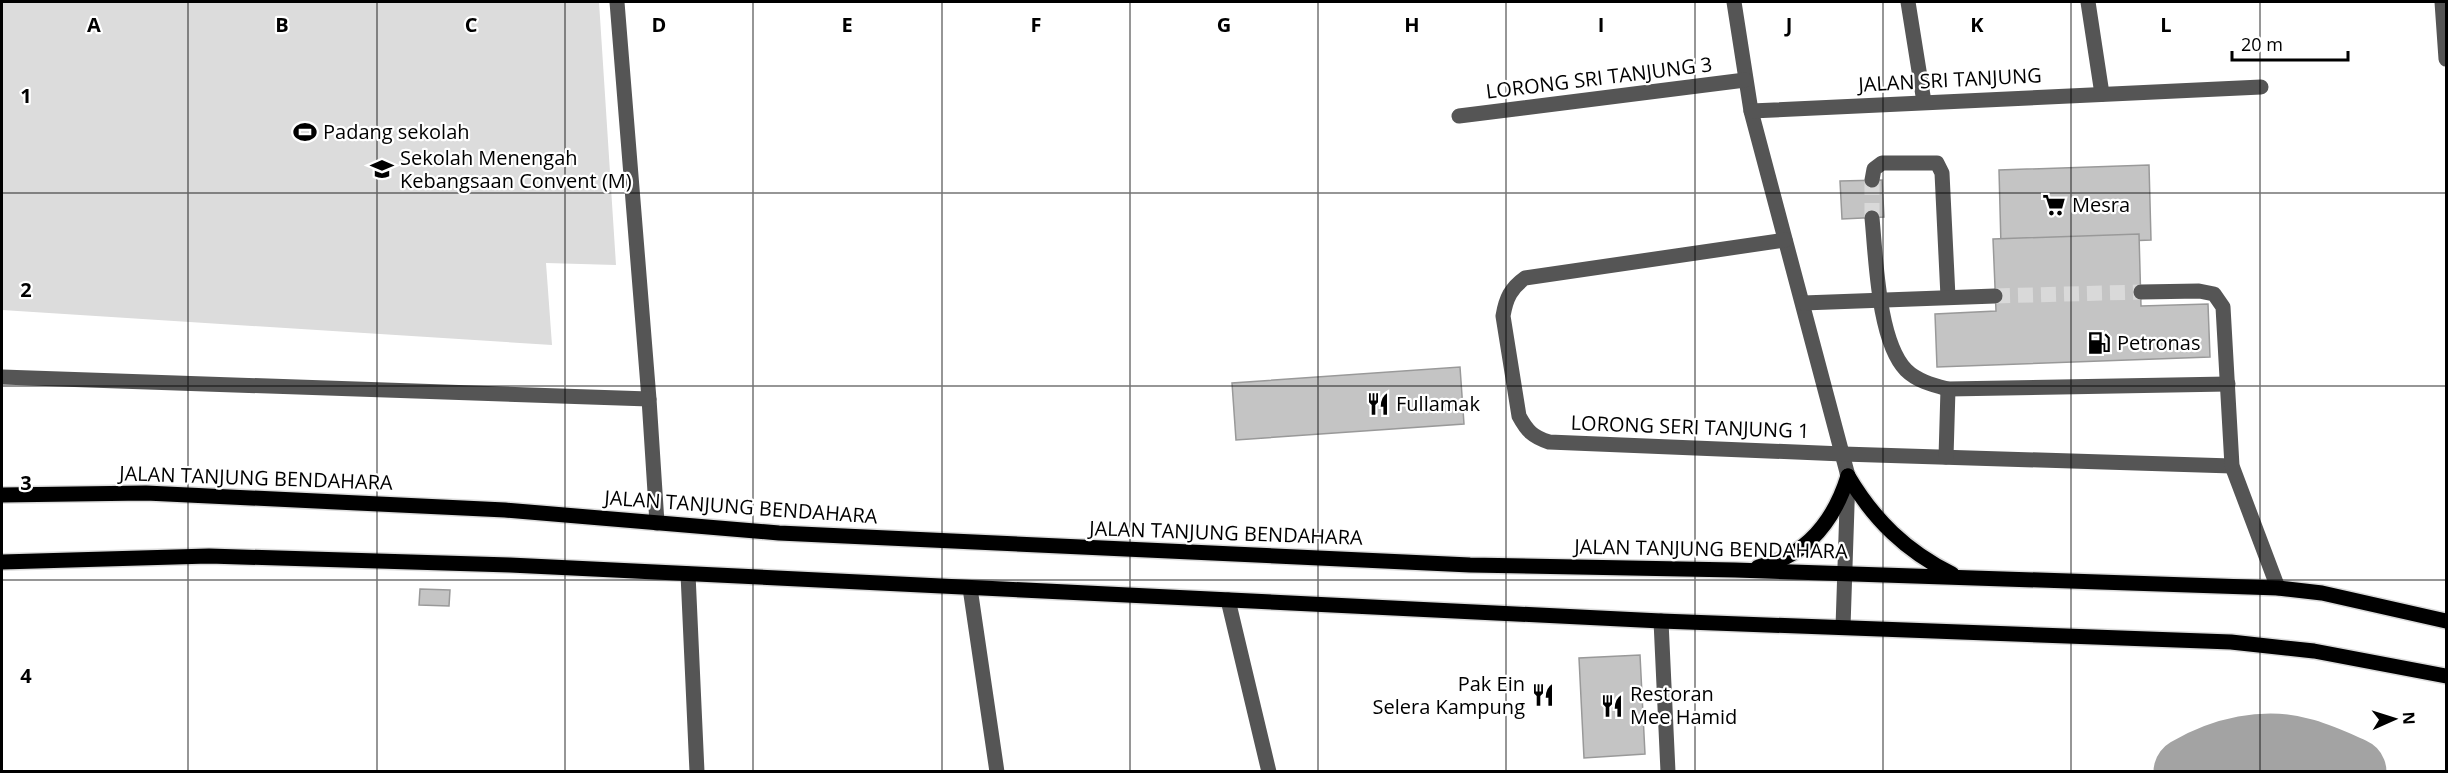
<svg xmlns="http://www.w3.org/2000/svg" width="2448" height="773" font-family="'Open Sans',sans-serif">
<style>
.green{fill:#dcdcdc}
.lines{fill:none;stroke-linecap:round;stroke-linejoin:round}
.river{stroke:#a3a3a3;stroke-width:69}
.building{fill:#c4c4c4;stroke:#999;stroke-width:1.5}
.minor-tunnel{stroke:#d9d9d9;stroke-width:15;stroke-dasharray:15 8;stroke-linecap:butt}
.major-casing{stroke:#dbdbdb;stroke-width:18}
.minor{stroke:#555;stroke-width:15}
.major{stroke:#000;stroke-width:15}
.grid{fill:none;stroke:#000;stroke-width:1.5;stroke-opacity:0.55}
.labels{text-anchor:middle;stroke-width:4.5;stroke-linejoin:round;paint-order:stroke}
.street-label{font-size:20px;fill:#000;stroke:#fff}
.poi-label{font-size:20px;fill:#000;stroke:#fff;text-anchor:start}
.grid-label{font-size:20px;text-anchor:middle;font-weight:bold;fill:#000;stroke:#fff;stroke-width:4.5;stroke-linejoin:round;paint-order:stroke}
</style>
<rect width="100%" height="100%" fill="#fff"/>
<polygon class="green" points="2,2 599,2 616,265 546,263 552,345 2,310"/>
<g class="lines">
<path class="river" d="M2188 772C2222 752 2266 741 2304 753 2321 758 2336 765 2352 772"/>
</g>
<g class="building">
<polygon points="2149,165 2151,240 2001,246 1999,170"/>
<polygon points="1882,180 1884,217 1842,219 1840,181"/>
<polygon points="2139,234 2141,306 2208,304 2210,357 1937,367 1935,314 1996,311 1993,239"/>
<polygon points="1460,367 1464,424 1236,440 1232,383"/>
<polygon points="420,589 450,590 449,606 419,605"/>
<polygon points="1640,655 1645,754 1584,758 1579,658"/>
</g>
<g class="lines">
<g class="minor-tunnel">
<polyline points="1872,180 1872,218"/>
<polyline points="1995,296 2141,292"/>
</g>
<g class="major-casing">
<g id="major">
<path d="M1848 476C1874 520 1906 551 1952 574"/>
<polyline points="2,495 146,493 505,510 779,533 1470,565 1735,570 2278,588 2322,593 2446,621"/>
<polyline points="2,562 209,556 510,565 1661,621 2231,642 2314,651 2446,676"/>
<path d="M1758 567C1807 556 1834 521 1848 476"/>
</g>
</g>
<g class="minor">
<polyline points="617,2 649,399 657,523"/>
<polyline points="1734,2 1751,111 1848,476 1843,627"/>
<polyline points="1908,2 1924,102"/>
<polyline points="2088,2 2102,94"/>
<polyline points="2442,2 2446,59"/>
<polyline points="1751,111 2261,87"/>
<polyline points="1459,116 1745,80"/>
<polyline points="1872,180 1874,169 1882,163 1937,163 1942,173 1948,297"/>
<path d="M1872 218C1876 258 1878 341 1906 370 1917 381 1933 385 1948 389L2228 384"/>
<path d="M1785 240 1525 278C1511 288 1506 298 1503 316L1519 416C1527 431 1533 437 1549 442L1843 454 2232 466"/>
<polyline points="2141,292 2199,291 2214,294 2223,307 2232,466 2278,588"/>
<polyline points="1803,303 1995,296"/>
<polyline points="2,377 649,399"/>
<polyline points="1946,457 1948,389"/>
<polyline points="688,574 697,772"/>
<polyline points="970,588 997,772"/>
<polyline points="1228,600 1269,772"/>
<polyline points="1661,621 1668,772"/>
</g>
<use href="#major" class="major"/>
</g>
<path class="grid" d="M188 2V772M377 2V772M565 2V772M753 2V772M942 2V772M1130 2V772M1318 2V772M1506 2V772M1695 2V772M1883 2V772M2071 2V772M2260 2V772M2 193H2446M2 386H2446M2 580H2446"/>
<defs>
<g id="stadium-bare" transform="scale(1.8)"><path d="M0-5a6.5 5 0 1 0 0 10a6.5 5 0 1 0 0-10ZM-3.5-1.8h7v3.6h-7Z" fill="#000" stroke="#fff" stroke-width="2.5" paint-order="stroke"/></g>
<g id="school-bare" transform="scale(1.8)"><path d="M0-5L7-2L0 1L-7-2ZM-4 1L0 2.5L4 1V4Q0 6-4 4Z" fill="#000" stroke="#fff" stroke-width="2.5" paint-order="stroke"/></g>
<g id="supermarket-bare" transform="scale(1.8)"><path d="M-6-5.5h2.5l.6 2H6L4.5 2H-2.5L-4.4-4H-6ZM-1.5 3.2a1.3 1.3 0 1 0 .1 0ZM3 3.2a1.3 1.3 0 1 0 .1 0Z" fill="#000" stroke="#fff" stroke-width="2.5" paint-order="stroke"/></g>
<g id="fuel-bare" transform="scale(1.8)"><path d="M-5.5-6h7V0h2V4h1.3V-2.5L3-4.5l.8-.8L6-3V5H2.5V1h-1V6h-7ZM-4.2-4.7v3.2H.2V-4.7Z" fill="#000" stroke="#fff" stroke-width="2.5" paint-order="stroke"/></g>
<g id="restaurant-bare" transform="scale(1.8)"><path d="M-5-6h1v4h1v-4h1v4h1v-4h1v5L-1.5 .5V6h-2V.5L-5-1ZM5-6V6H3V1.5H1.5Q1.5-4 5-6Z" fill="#000" stroke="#fff" stroke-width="2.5" paint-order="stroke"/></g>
</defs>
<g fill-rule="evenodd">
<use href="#stadium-bare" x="305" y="132"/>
<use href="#school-bare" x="382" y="169"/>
<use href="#supermarket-bare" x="2054" y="205"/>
<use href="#fuel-bare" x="2099" y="343"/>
<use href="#restaurant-bare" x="1378" y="404"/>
<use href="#restaurant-bare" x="1543" y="695"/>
<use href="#restaurant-bare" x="1612" y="706"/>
</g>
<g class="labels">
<g class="street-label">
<text transform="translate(1599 78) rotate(-7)" y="7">LORONG SRI TANJUNG 3</text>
<text transform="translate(1950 80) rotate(-3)" y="7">JALAN SRI TANJUNG</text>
<text transform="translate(1690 427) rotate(2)" y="7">LORONG SERI TANJUNG 1</text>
<text transform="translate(256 478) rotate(2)" y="7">JALAN TANJUNG BENDAHARA</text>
<text transform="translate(741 507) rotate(4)" y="7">JALAN TANJUNG BENDAHARA</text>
<text transform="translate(1226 533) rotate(2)" y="7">JALAN TANJUNG BENDAHARA</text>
<text transform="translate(1711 549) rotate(1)" y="7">JALAN TANJUNG BENDAHARA</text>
</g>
<g class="poi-label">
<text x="323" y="139">Padang sekolah</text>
<text x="400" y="165">Sekolah Menengah<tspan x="400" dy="23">Kebangsaan Convent (M)</tspan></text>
<text x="2072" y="212">Mesra</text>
<text x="2117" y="350">Petronas</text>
<text x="1396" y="411">Fullamak</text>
<text x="1525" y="691" text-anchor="end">Pak Ein<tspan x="1525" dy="23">Selera Kampung</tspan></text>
<text x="1630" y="701">Restoran<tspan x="1630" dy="23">Mee Hamid</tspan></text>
</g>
</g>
<g class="grid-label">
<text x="94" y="32">A</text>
<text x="282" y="32">B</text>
<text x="471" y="32">C</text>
<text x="659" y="32">D</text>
<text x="847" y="32">E</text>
<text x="1036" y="32">F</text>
<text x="1224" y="32">G</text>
<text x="1412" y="32">H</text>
<text x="1601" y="32">I</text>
<text x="1789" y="32">J</text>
<text x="1977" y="32">K</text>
<text x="2166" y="32">L</text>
<text x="26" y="103">1</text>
<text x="26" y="297">2</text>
<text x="26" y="490">3</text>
<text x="26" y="683">4</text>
</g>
<rect width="2448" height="773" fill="none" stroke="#000000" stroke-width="6"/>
<g transform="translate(2394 719) rotate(87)" stroke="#ffffff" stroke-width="4.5" paint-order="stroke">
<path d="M0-4.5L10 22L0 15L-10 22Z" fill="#000000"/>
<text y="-9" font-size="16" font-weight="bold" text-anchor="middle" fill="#000000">N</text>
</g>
<path d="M2232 51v9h116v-9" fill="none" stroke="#000000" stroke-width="3"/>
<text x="2241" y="51" font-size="18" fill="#000000" stroke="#ffffff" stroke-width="4.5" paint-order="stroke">20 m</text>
</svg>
